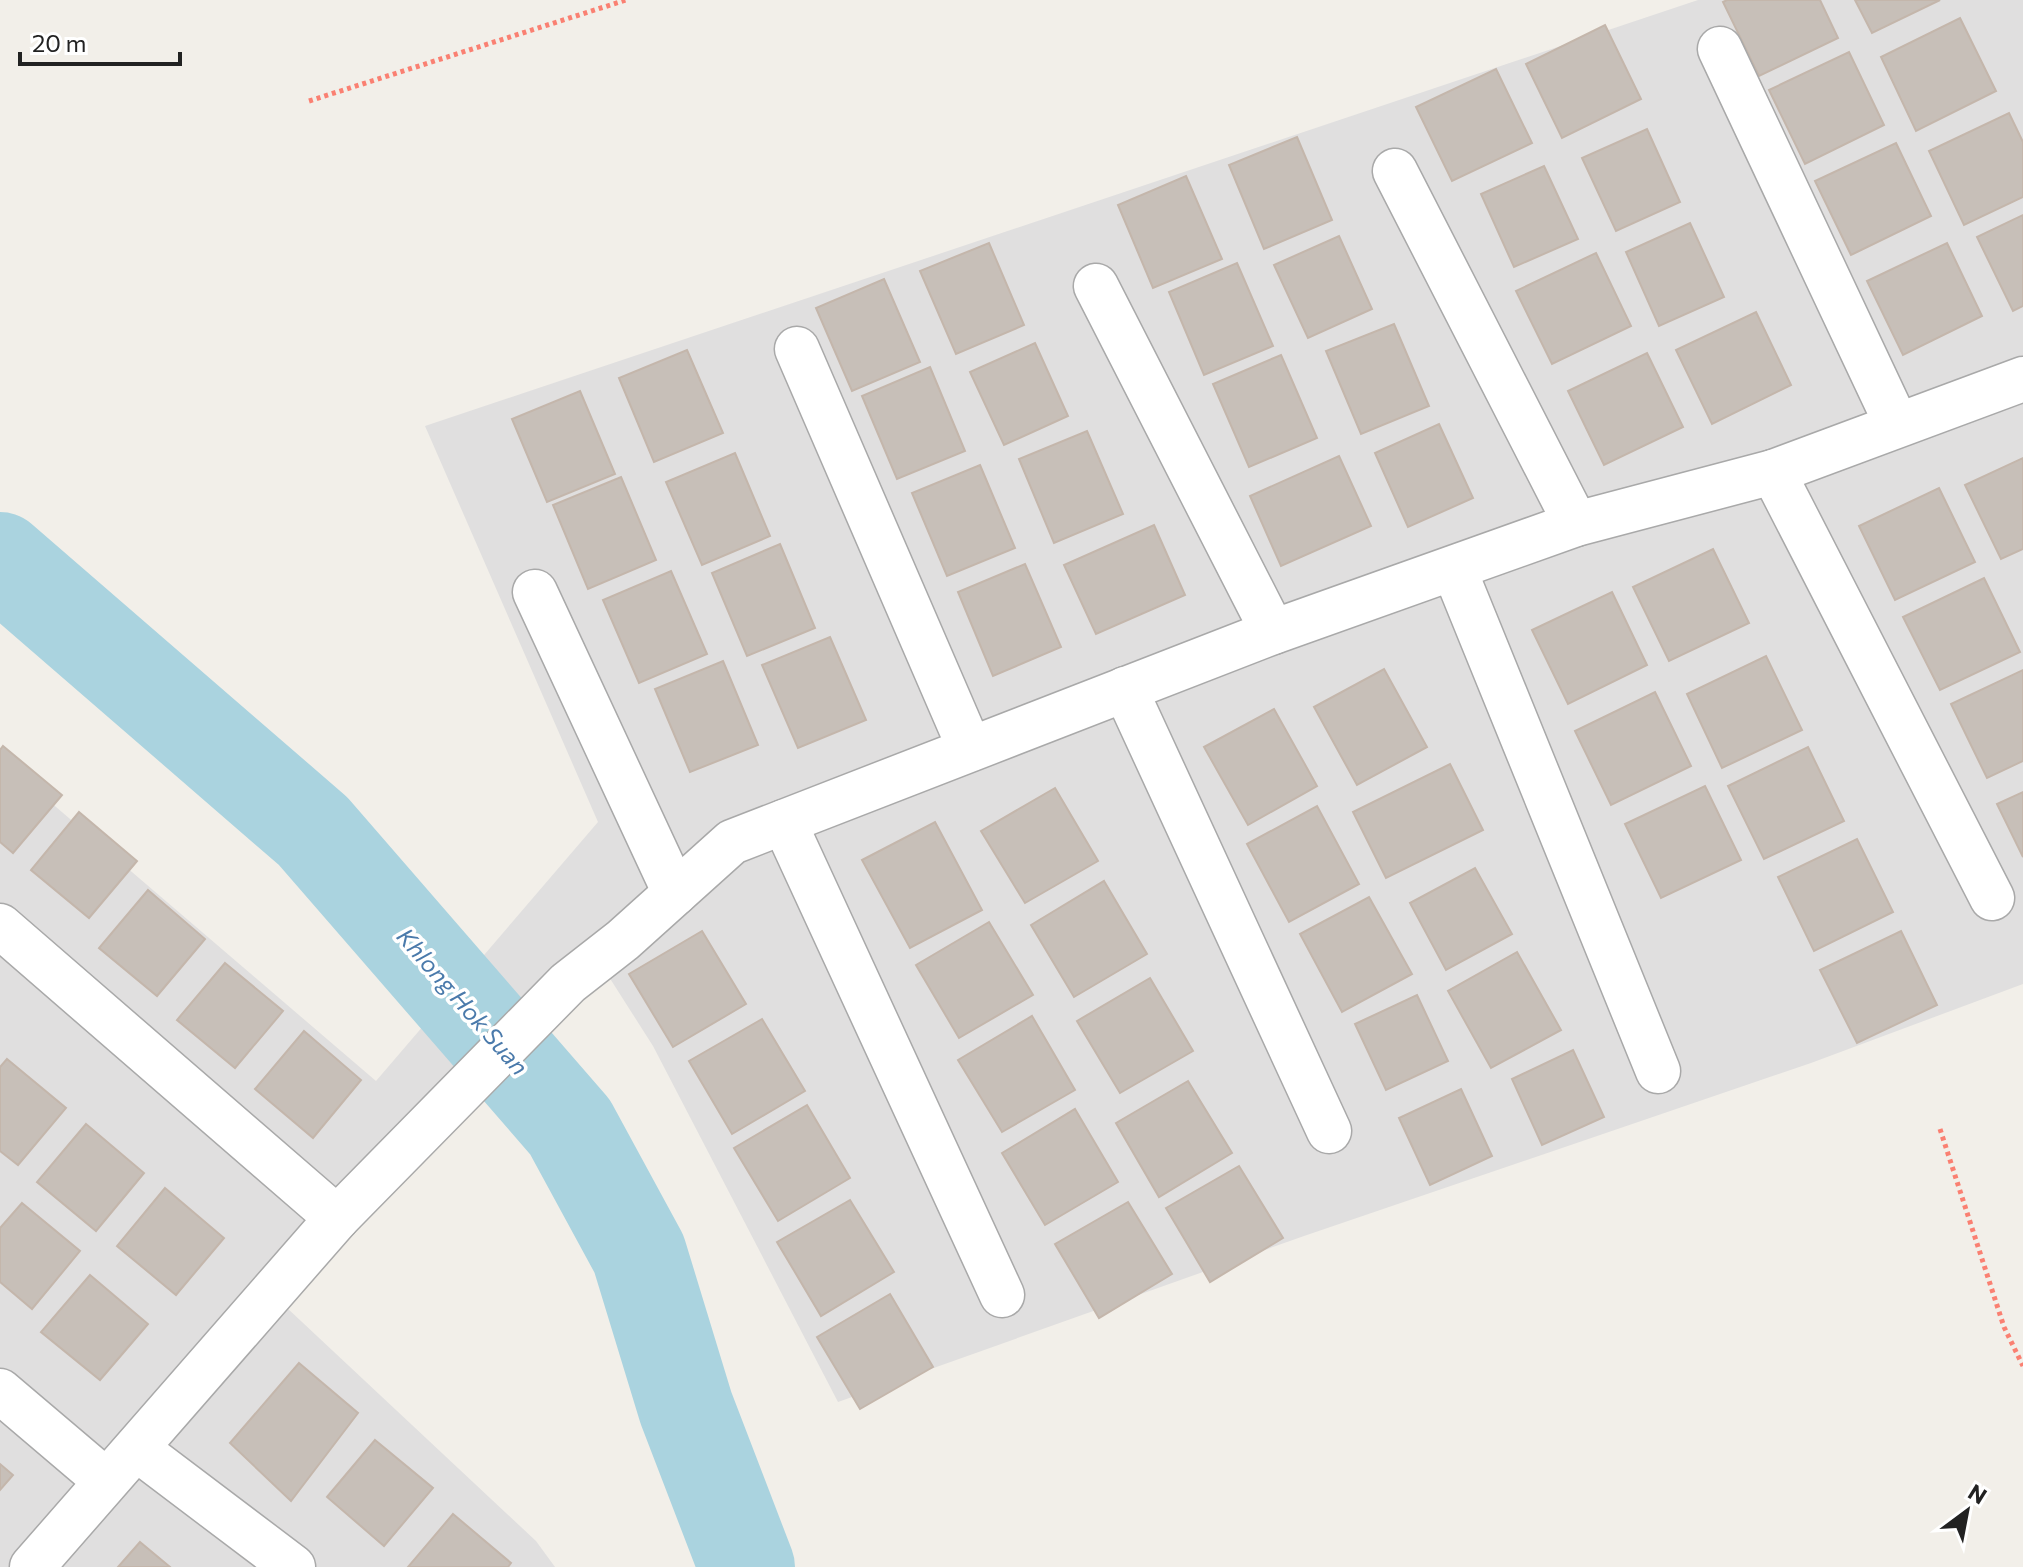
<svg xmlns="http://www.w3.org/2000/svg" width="2023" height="1567" font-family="Commissioner,sans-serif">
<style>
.residential{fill:#e0dfdf}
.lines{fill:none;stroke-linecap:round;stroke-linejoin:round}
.river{stroke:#aad3df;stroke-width:96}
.building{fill:#c7bfb8;stroke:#c4b6ab;stroke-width:2}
.street-casing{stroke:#a9a9a9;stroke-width:47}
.path{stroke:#fa8072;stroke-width:5;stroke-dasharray:4 4;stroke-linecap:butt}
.street{stroke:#fff;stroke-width:44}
.labels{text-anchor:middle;stroke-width:7;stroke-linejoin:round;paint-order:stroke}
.water-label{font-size:24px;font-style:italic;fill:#4a7aab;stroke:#fff}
</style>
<rect width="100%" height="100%" fill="#f2efe9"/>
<polygon class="residential" points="1698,0 2023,0 2023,984 1811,1063 1304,1236 838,1402 653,1046 602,966 286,1307 536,1541 555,1567 0,1567 0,759 376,1081 598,822 425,426"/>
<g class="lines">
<polyline class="river" points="0,560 313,831 570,1127 639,1254 686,1408 747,1567"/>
</g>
<g class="building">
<polygon points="1727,0 1820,0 1838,38 1759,76 1723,2"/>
<polygon points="1855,0 1940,0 1872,33"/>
<polygon points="1960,18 1996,91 1916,131 1881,57"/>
<polygon points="1605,25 1641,99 1562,138 1526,64"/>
<polygon points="1849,52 1884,125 1805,164 1769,90"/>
<polygon points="1496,69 1532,143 1452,181 1416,107"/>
<polygon points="2009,113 2023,142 2023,197 1964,225 1929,151"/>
<polygon points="1647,129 1680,202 1616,231 1582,158"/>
<polygon points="1297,137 1332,220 1264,249 1229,165"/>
<polygon points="1896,143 1931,216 1851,255 1815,181"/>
<polygon points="1544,166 1578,239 1514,267 1481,194"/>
<polygon points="1186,176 1222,259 1153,288 1118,205"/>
<polygon points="2023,215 2023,306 2013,311 1977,237"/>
<polygon points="1690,223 1724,297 1659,326 1626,252"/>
<polygon points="1339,236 1372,309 1308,338 1274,265"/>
<polygon points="989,243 1024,325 956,354 920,271"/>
<polygon points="1947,243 1982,316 1903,355 1867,281"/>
<polygon points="1596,253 1631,326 1552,364 1516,291"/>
<polygon points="1237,263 1273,346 1204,375 1169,292"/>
<polygon points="884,279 920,362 852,391 816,308"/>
<polygon points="1756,312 1791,385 1712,424 1676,350"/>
<polygon points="1394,324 1429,406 1361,434 1326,351"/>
<polygon points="1035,343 1068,416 1004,445 970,372"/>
<polygon points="687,350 723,433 654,462 619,378"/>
<polygon points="1647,353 1683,427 1604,465 1568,391"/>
<polygon points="1281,355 1317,438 1249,467 1213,384"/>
<polygon points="930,367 965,451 897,479 862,396"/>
<polygon points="580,391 615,474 547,502 512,419"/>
<polygon points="1439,424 1473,498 1408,527 1375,453"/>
<polygon points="1087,431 1123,514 1054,543 1019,459"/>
<polygon points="735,453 770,536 702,565 666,482"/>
<polygon points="1339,456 1371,526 1281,566 1250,496"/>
<polygon points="2023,458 2023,549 2001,559 1965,485"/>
<polygon points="980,465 1015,548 947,576 912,493"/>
<polygon points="621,477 656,560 588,589 553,505"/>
<polygon points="1939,488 1975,562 1895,600 1859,526"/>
<polygon points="1154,525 1185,595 1096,634 1064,565"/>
<polygon points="780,544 815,628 747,656 712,573"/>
<polygon points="1713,549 1749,623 1669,661 1633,587"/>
<polygon points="1025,564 1061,647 993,676 958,592"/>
<polygon points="671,571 707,654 639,683 603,600"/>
<polygon points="1984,578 2020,652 1940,690 1903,617"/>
<polygon points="1612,592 1647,665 1568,704 1532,630"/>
<polygon points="830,637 866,720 798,748 762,665"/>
<polygon points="1766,656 1802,730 1722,768 1687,694"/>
<polygon points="723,661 758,745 690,772 655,689"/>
<polygon points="1384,669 1427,747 1357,785 1314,707"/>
<polygon points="2023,670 2023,761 1987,778 1951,704"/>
<polygon points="1655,692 1691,766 1611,805 1575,731"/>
<polygon points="1274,709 1317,786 1248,825 1204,747"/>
<polygon points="3,746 62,795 13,853 0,842 0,750"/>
<polygon points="1808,747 1844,821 1764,859 1728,786"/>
<polygon points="1450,764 1483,830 1386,878 1353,812"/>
<polygon points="1705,786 1741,860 1661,898 1625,824"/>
<polygon points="1055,788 1098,861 1025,903 981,831"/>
<polygon points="2023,792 2023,857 1997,804"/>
<polygon points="1317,806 1359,884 1289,922 1247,844"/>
<polygon points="79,812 137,861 89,918 31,870"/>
<polygon points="935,822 982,910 910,948 862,860"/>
<polygon points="1857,839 1893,912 1814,951 1778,877"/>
<polygon points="1475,868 1512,934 1446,970 1410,903"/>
<polygon points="1104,881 1147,954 1074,997 1031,925"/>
<polygon points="148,890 205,939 157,996 99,948"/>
<polygon points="1369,897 1412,974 1342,1012 1300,934"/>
<polygon points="989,922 1033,995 959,1038 916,965"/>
<polygon points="702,931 746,1004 673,1047 629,974"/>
<polygon points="1901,931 1937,1005 1857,1043 1820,970"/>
<polygon points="1517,952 1561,1030 1491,1068 1448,991"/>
<polygon points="225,963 283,1011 235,1068 177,1020"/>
<polygon points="1150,978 1193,1051 1120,1093 1077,1021"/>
<polygon points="1417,995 1448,1061 1386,1090 1355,1024"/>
<polygon points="1032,1016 1075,1090 1002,1132 958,1060"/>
<polygon points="762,1019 805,1091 732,1134 689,1061"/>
<polygon points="304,1031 361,1080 313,1138 255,1089"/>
<polygon points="1573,1050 1604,1117 1542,1145 1512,1079"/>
<polygon points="7,1059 66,1108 18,1165 0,1151 0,1067"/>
<polygon points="1188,1081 1232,1153 1159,1197 1116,1123"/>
<polygon points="1461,1089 1492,1156 1430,1185 1399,1118"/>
<polygon points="807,1105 850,1178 778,1221 734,1148"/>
<polygon points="1075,1109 1118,1182 1045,1225 1002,1153"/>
<polygon points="86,1124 144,1173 96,1231 37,1182"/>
<polygon points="1239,1166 1283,1238 1210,1282 1166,1208"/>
<polygon points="165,1188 224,1238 176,1295 117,1246"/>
<polygon points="850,1200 894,1272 821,1316 777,1242"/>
<polygon points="1128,1202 1172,1274 1099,1318 1055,1244"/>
<polygon points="22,1203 80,1251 32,1309 0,1282 0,1228"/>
<polygon points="90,1275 148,1324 100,1380 41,1332"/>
<polygon points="890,1294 933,1367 860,1409 817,1337"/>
<polygon points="299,1363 358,1413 291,1501 230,1443"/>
<polygon points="375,1440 433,1488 384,1546 327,1497"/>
<polygon points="0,1464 13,1475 0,1490"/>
<polygon points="453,1514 511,1563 508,1567 408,1567"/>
<polygon points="140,1542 170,1567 118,1567"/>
</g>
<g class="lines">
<g class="street-casing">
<g id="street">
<polyline points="1720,49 1897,425"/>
<polyline points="1395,171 1576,524"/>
<polyline points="1096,286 1273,632"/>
<polyline points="797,349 970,749"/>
<polyline points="1773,472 1992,898"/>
<polyline points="1454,569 1658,1071"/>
<polyline points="535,592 675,893"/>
<polyline points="1125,689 1329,1131"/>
<polyline points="784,822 1002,1295"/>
<polyline points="0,926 337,1218"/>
<polyline points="0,1391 106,1481"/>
<polyline points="137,1449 293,1567"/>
<polyline points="32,1567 337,1218 568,983 623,940 732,842 1273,632 1576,524 1773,472 2023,379"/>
</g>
</g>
<g class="path">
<polyline points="309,101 626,0"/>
<polyline points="1940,1129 2004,1327 2023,1366"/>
</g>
<use href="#street" class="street"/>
</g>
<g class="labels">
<g class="water-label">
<text transform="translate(462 1002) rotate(49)" y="8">Khlong Hok Suan</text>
</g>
</g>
<g transform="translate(1967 1511) rotate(32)" stroke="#ffffff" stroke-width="6" paint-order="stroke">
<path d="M0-6L14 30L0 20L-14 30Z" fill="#222222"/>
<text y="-12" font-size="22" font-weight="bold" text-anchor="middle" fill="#222222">N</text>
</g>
<path d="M20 52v12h160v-12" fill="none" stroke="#222222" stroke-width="4"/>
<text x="32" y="52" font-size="24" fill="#222222" stroke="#ffffff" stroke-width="6" paint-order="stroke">20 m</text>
</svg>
